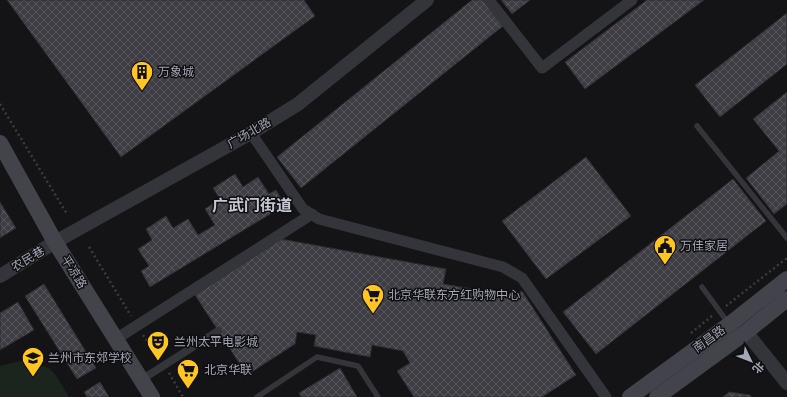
<svg xmlns="http://www.w3.org/2000/svg" width="787" height="397" font-family="Quicksand,'Noto Sans SC',sans-serif">
<style>
.green{fill:#1b241d}
.building{fill:url(#building-cross-hatch);stroke:#2e2d32}
.lines{fill:none;stroke-linecap:round;stroke-linejoin:round}
.path{stroke:#3a3c42;stroke-width:2.5;stroke-dasharray:2 3;stroke-linecap:butt}
.service{stroke:#34353b;stroke-width:5.5}
.pedestrian{stroke:#34353b;stroke-width:8}
.minor{stroke:#34353b;stroke-width:11}
.tertiary{stroke:#34353b;stroke-width:14}
.secondary{stroke:#42434b;stroke-width:16}
.labels{text-anchor:middle;stroke-width:3;stroke-linejoin:round;paint-order:stroke}
.poi-label{font-size:12px;fill:#a4a8b7;stroke:#0f0e10;text-anchor:start}
.street-label{font-size:12px;fill:#a4a8b7;stroke:#0f0e10}
.district-label{font-size:16px;font-weight:bold;fill:#c5c8d3;stroke:#0f0e10}
</style>
<defs>
<pattern id="building-cross-hatch" width="8" height="8" patternUnits="userSpaceOnUse"><rect width="8" height="8" fill="#3e3d43"/><path d="M0 0l8 8M0 8l8-8" fill="none" stroke="#57565c"/></pattern>
</defs>
<rect width="100%" height="100%" fill="#141315"/>
<path class="green" d="M21 361C54 365 53 370 69 397H0V366Z"/>
<g class="building">
<polygon points="7,0 304,0 315,16 121,157"/>
<polygon points="472,0 483,0 503,26 301,188 277,157"/>
<polygon points="501,0 530,0 512,14"/>
<polygon points="647,0 704,0 585,89 565,62"/>
<polygon points="787,13 787,64 720,117 695,85"/>
<polygon points="787,92 787,204 774,214 746,178 779,151 753,119"/>
<polygon points="586,157 631,216 546,279 502,221"/>
<polygon points="235,174 243,187 258,177 269,194 276,190 285,205 150,287 141,271 149,266 138,249 152,240 146,229 166,216 173,228 188,219 198,235 215,225 205,209 220,199 213,188"/>
<polygon points="733,179 766,221 596,354 563,312"/>
<polygon points="0,202 16,228 0,238"/>
<polygon points="281,239 446,269 443,284 513,296 522,291 576,375 542,397 414,397 397,371 410,363 403,351 372,345 370,357 314,346 316,335 297,332 295,344 247,375 195,295"/>
<polygon points="44,284 96,368 77,379 25,296"/>
<polygon points="18,302 34,330 0,350 0,313"/>
<polygon points="340,368 357,397 301,397 299,393"/>
<polygon points="100,382 109,397 87,397 84,392"/>
<polygon points="729,392 750,395 752,397 723,397"/>
</g>
<g class="lines">
<g class="path">
<polyline points="0,104 67,214"/>
<polyline points="89,247 131,316"/>
<polyline points="726,306 787,258"/>
<polyline points="691,333 712,316"/>
<polyline points="143,335 158,357"/>
<polyline points="169,373 183,397"/>
</g>
<g class="service">
<polyline points="697,126 787,238"/>
<polyline points="702,287 729,324"/>
<polyline points="257,397 317,357 358,366 378,397"/>
</g>
<polyline class="pedestrian" points="141,380 218,331"/>
<g class="minor">
<polyline points="489,0 542,68 632,0"/>
<polyline points="251,133 303,209 319,219 503,267 522,278 606,397"/>
<polyline points="116,339 312,214"/>
</g>
<g class="tertiary">
<polyline points="0,276 55,242 251,133 298,104 427,0"/>
<polyline points="746,332 787,383"/>
</g>
<g class="secondary">
<polyline points="0,143 55,242 152,397"/>
<polyline points="630,397 730,324 787,279"/>
<polyline points="657,397 746,332 787,299"/>
</g>
</g>
<defs>
<g id="building-pin" transform="scale(1.15)"><path d="M0 17L-7.5 6A9.5 9.5 0 1 1 7.5 6Z" fill="#ffc522" stroke="#0f0e10"/><path d="M-4-6H4V6H1V3H-1V6H-4ZM-2.5-4.3h1.7v1.8h-1.7ZM.8-4.3h1.7v1.8H.8ZM-2.5-1h1.7V.8h-1.7ZM.8-1h1.7V.8H.8Z" fill="#111"/></g>
<g id="civic-pin" transform="scale(1.15)"><path d="M0 17L-7.5 6A9.5 9.5 0 1 1 7.5 6Z" fill="#ffc522" stroke="#0f0e10"/><path d="M-.6-6.5H3V-4.5H.6V-3L4-1V1h2V6H-6V1h2V-1L-.6-3ZM-1.2 2.5V6h2.4V2.5Z" fill="#111"/></g>
<g id="supermarket-pin" transform="scale(1.15)"><path d="M0 17L-7.5 6A9.5 9.5 0 1 1 7.5 6Z" fill="#ffc522" stroke="#0f0e10"/><path d="M-6-5.5h2.5l.6 2H6L4.5 2H-2.5L-4.4-4H-6ZM-1.5 3.2a1.3 1.3 0 1 0 .1 0ZM3 3.2a1.3 1.3 0 1 0 .1 0Z" fill="#111"/></g>
<g id="theatre-pin" transform="scale(1.15)"><path d="M0 17L-7.5 6A9.5 9.5 0 1 1 7.5 6Z" fill="#ffc522" stroke="#0f0e10"/><path d="M-5-5.5Q0-4 5-5.5V0Q5 5 0 6Q-5 5-5 0ZM-3.3-2.5H-1v1.5H-3.3ZM1-2.5H3.3v1.5H1ZM-2.8 1Q0 5.5 2.8 1Z" fill="#111"/></g>
<g id="school-pin" transform="scale(1.15)"><path d="M0 17L-7.5 6A9.5 9.5 0 1 1 7.5 6Z" fill="#ffc522" stroke="#0f0e10"/><path d="M0-5L7-2L0 1L-7-2ZM-4 1L0 2.5L4 1V4Q0 6-4 4Z" fill="#111"/></g>
</defs>
<g fill-rule="evenodd">
<use href="#building-pin" x="142" y="72"/>
<use href="#civic-pin" x="665" y="246"/>
<use href="#supermarket-pin" x="373" y="295"/>
<use href="#theatre-pin" x="158" y="342"/>
<use href="#school-pin" x="33" y="358"/>
<use href="#supermarket-pin" x="188" y="370"/>
</g>
<g class="labels">
<g class="poi-label">
<text x="158" y="76">万象城</text>
<text x="680" y="250">万佳家居</text>
<text x="388" y="299">北京华联东方红购物中心</text>
<text x="174" y="346">兰州太平电影城</text>
<text x="48" y="362">兰州市东郊学校</text>
<text x="204" y="374">北京华联</text>
</g>
<g class="street-label">
<text transform="translate(249 133) rotate(-30)" y="4">广场北路</text>
<text transform="translate(28 259) rotate(-31)" y="4">农民巷</text>
<text transform="translate(74 272) rotate(58)" y="4">平凉路</text>
<text transform="translate(709 339) rotate(-36)" y="4">南昌路</text>
</g>
<g class="district-label">
<text x="252" y="211">广武门街道</text>
</g>
</g>
<g transform="translate(751 361) rotate(133)" stroke="#0f0e10" stroke-width="3" paint-order="stroke">
<path d="M0-3L7 15L0 10L-7 15Z" fill="#a4a8b7"/>
<text y="-6" font-size="11" font-weight="bold" text-anchor="middle" fill="#a4a8b7">北</text>
</g>
</svg>
